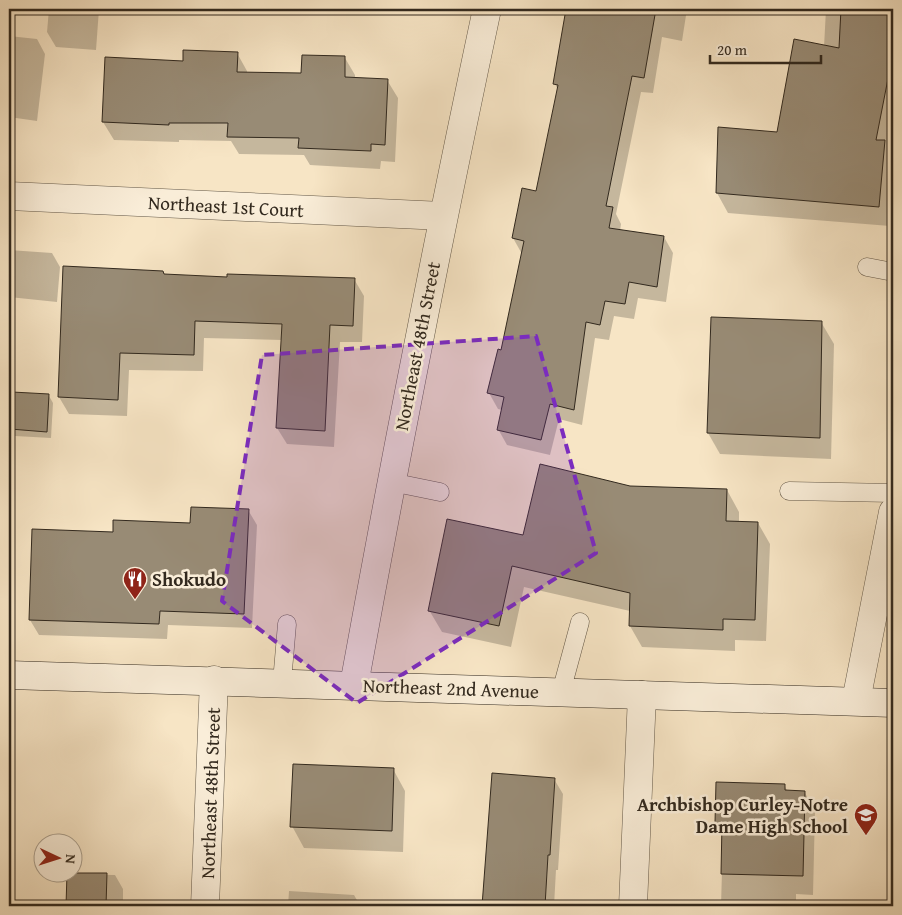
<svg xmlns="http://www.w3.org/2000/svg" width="902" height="915" font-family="'Gentium Book Plus',serif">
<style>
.shadow{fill:#0003}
.building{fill:#988b75;stroke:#32291e}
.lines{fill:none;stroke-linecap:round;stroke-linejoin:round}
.lane-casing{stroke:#635848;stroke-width:19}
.street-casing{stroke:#635848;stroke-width:29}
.secondary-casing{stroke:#32291e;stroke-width:29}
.lane{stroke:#faeed9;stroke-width:18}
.street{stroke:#faeed9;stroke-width:28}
.secondary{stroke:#faeed9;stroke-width:28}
.marked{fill:#7b2cbf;fill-opacity:0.2;stroke:#7b2cbf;stroke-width:4;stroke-dasharray:10 6;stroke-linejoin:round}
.labels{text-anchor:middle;stroke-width:5;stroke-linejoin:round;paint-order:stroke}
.street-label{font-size:19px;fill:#32291e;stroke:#faeed9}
.poi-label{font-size:19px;font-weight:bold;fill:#32291e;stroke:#faeed9;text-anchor:start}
</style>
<rect width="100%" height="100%" fill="#f7e5c5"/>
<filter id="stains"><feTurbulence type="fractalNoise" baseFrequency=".004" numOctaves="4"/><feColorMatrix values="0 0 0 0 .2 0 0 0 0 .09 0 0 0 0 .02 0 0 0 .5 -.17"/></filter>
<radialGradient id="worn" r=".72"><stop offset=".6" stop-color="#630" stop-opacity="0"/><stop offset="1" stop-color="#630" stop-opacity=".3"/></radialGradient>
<g class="shadow">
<polygon points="49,9 99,9 96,50 56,47 47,32"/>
<polygon points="566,9 687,9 682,41 662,37 653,93 641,92 616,214 621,224 620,231 664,237 673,253 666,302 638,298 634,319 614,316 609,340 595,338 582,425 559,419 550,455 507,445 498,429 502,410 498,409 489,393 502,352 522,254 513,238 523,189 537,192 558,90 555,84"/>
<polygon points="826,9 893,9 893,127 889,150 893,158 893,183 890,226 728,213 717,193 720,128 778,133 824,47"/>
<polygon points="9,36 37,39 45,54 37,121 9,117"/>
<polygon points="237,53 247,71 247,74 302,75 345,58 355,75 355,79 387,80 398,98 395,162 381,161 380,169 310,165 304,155 239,154 231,141 179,140 179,142 114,140 103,122 106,59 184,62"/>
<polygon points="9,250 52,253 60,267 57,302 9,297"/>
<polygon points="164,276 354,279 364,296 362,342 340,342 334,447 287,444 277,428 282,340 204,338 203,371 129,370 127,416 69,414 59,397"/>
<polygon points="821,322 834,344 831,459 720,454 708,433"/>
<polygon points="13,394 49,396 53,403 51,438 15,436 11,429"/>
<polygon points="630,487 727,490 739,512 739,522 758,523 770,544 766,641 735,640 735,651 642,647 630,626 630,611 524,587 511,647 442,632 429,610 524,536"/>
<polygon points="248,510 257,525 252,628 168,625 167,639 39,635 30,620 114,534 191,524"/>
<polygon points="393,769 405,791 403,852 304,848 292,826"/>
<polygon points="554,779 563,794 558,870 556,870 554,906 469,906 469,900 483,901 483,889 485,889"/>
<polygon points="784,785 788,792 805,793 815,811 813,895 796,894 796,906 721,906 723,835 716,823"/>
<polygon points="68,874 115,875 123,889 123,906 54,906 54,905 67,905"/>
<polygon points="289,891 354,895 358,902 369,903 371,906 288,906"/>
</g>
<g class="building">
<polygon points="566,9 656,9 644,78 632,76 606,206 613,207 609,228 664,236 657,287 629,282 625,304 605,301 600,325 586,322 574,410 550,404 541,440 497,430 504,397 487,393 498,349 501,350 524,241 512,238 522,188 536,191 558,85 553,84"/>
<polygon points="841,9 893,9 893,53 876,140 885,140 879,207 716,193 718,127 777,132 794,39 839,48"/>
<polygon points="183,50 238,52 237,72 301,73 302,55 345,56 345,77 388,79 385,145 371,144 371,151 298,148 299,138 227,137 228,123 169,123 169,125 102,122 105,57 183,61"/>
<polygon points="63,266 163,271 164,274 227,277 227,274 355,278 353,326 330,325 325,431 276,428 282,324 195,321 194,355 120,353 118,400 58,397"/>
<polygon points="711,317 822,321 820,438 707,433"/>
<polygon points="12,392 49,394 47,432 10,429"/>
<polygon points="540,464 630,486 727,489 726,521 758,522 755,620 723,619 723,630 629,626 630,593 512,566 499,626 428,611 447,519 523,535"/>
<polygon points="191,507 249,509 244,614 160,611 159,624 29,620 32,529 113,532 113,520 190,523"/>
<polygon points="293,764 394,768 392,831 290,827"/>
<polygon points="492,773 555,778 550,855 548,855 545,906 482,906"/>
<polygon points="716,782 785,784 785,790 805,791 803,876 721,874 722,823 715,823"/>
<polygon points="67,873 107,873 106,906 66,906"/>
</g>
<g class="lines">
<g class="lane-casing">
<g id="lane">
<polyline points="867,267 893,272"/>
<polyline points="391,482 440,492"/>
<polyline points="789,491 893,493"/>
<polyline points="282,682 287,624"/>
<polyline points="561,692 580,622"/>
</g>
</g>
<g class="street-casing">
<g id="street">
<polyline points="9,196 443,216"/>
<path d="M354 685C395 459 439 234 487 9"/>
<polyline points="856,701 893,512"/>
<polyline points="205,906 214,680"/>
<polyline points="633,906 642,695"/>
</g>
</g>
<g class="secondary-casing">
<polyline id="secondary" points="9,675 893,703"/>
</g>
<use href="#lane" class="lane"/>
<use href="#street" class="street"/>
<use href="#secondary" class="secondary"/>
</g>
<path class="marked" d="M536 336 596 553 357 703 222 601 262 355Z"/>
<defs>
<g id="restaurant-pin" transform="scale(1.25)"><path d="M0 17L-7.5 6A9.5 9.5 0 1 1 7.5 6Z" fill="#8f2418" stroke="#faeed9"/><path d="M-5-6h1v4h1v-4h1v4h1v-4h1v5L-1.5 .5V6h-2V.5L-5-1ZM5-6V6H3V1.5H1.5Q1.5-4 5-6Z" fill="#fff"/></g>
<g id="school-pin" transform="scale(1.25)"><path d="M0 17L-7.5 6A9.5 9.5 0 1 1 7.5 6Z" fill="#8f2418" stroke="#faeed9"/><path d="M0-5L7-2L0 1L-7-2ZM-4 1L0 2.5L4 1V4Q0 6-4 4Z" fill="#fff"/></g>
</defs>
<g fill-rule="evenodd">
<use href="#restaurant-pin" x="135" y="579"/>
<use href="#school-pin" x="866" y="815"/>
</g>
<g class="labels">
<g class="street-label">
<text transform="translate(226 206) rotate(3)" y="7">Northeast 1st Court</text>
<text transform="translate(417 346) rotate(-79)" y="7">Northeast 48th Street</text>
<text transform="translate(451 688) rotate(2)" y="7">Northeast 2nd Avenue</text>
<text transform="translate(210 793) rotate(-88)" y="7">Northeast 48th Street</text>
</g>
<g class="poi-label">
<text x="152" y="586">Shokudo</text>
<text x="848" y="811" text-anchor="end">Archbishop Curley-Notre<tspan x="848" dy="22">Dame High School</tspan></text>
</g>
</g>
<rect width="902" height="915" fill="none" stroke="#f7e5c5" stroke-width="30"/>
<rect x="10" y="10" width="882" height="895" fill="none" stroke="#32291e" stroke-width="2.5"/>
<rect x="15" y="15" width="872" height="885" fill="none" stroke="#32291e"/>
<g transform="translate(58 858) rotate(94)"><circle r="24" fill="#faeed9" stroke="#aa9f8e"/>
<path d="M0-4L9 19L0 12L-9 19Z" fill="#8f2418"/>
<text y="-8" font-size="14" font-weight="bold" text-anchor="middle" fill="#32291e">N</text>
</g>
<path d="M710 55v8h111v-8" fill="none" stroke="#32291e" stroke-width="2.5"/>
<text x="717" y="55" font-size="15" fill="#32291e" stroke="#faeed9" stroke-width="4" paint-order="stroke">20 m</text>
<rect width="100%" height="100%" filter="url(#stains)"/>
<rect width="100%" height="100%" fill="url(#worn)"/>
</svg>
